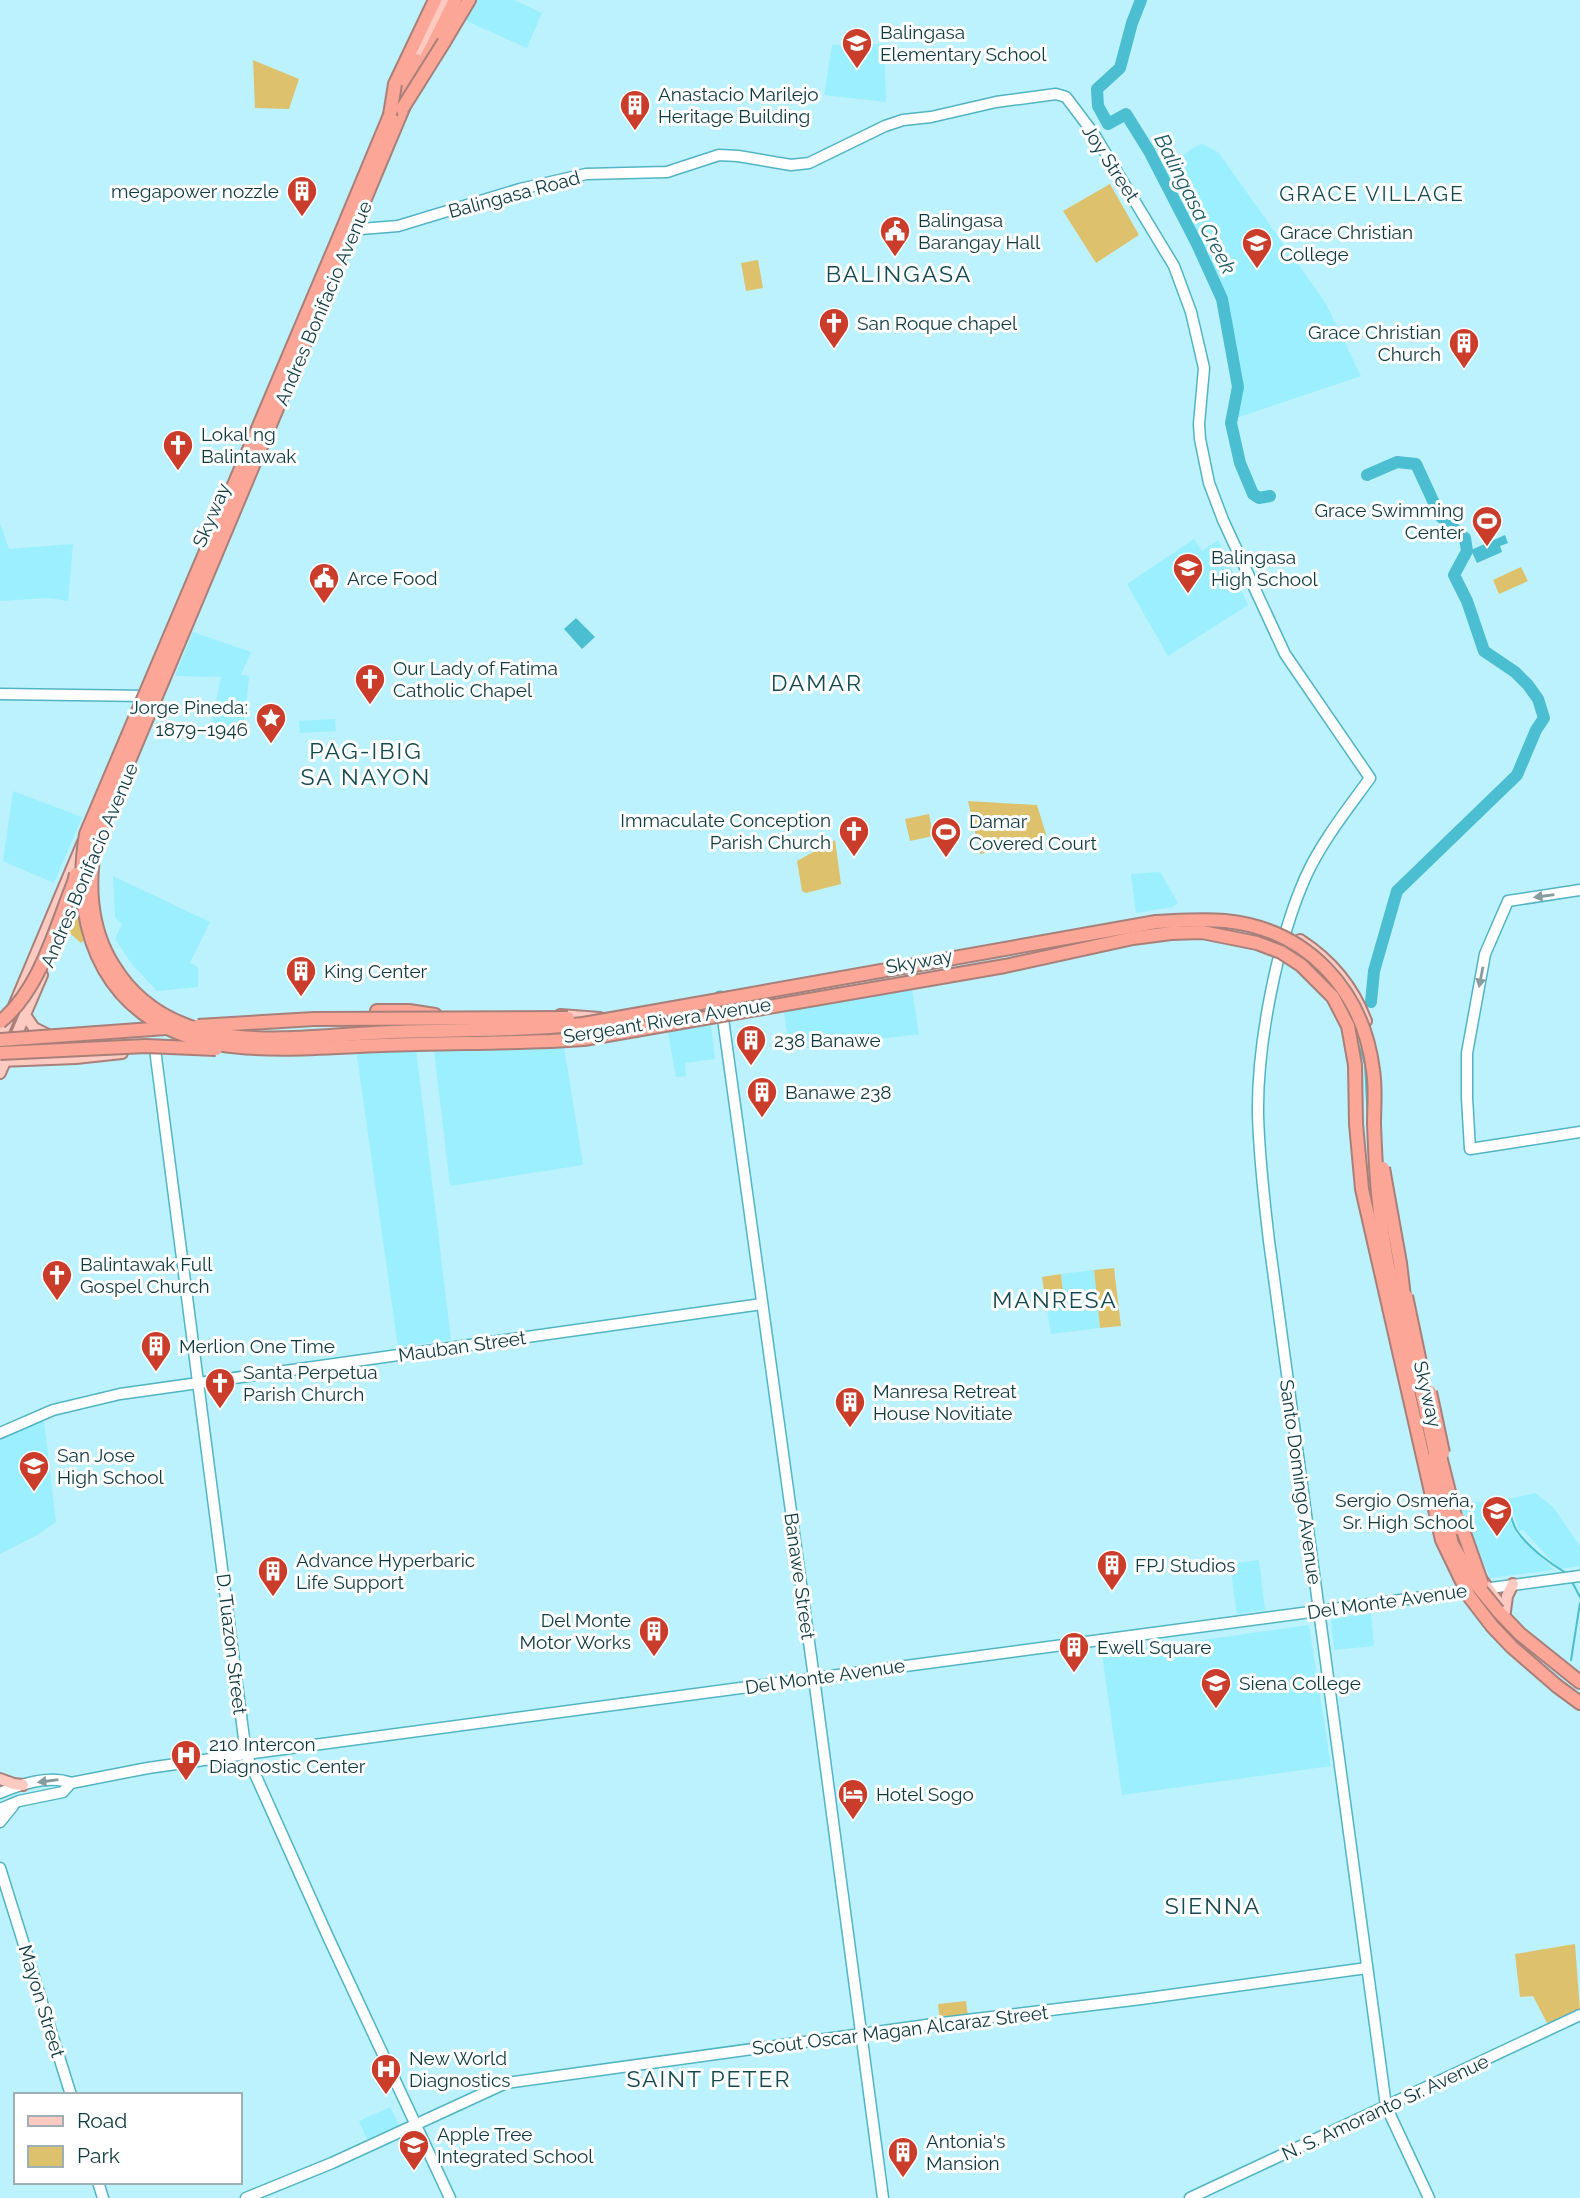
<svg xmlns="http://www.w3.org/2000/svg" width="1580" height="2198" font-family="Raleway,sans-serif">
<style>
.built{fill:#9befff}
.green{fill:#dec16d}
.water{fill:#4bbed1}
.lines{fill:none;stroke-linecap:round;stroke-linejoin:round}
.stream{stroke:#4bbed1;stroke-width:2}
.river{stroke:#4bbed1;stroke-width:12}
.secondary-casing{stroke:#51b4c5;stroke-width:13}
.primary-casing{stroke:#a88079;stroke-width:14}
.highway-casing{stroke:#a88079;stroke-width:16}
.secondary{stroke:#fff;stroke-width:10}
.primary{stroke:#fdcac1;stroke-width:10}
.highway{stroke:#fba697;stroke-width:12}
.highway-bridge-casing{stroke:#a88079;stroke-width:16;stroke-linecap:butt}
.highway-bridge{stroke:#fba697;stroke-width:12}
.oneway{fill:#869ca0}
.labels{text-anchor:middle;stroke-width:6;stroke-linejoin:round;paint-order:stroke}
.poi-label{font-size:19px;fill:#0d3940;stroke:#fff;text-anchor:start}
.street-label{font-size:19px;fill:#0d3940;stroke:#fff}
.neighbourhood-label{font-size:21px;letter-spacing:2px;fill:#124952;stroke:#fff}
.water-label{font-size:21px;font-style:italic;fill:#1d5c67;stroke:#fff}
.quarter-label{font-size:23px;letter-spacing:2px;fill:#124952;stroke:#fff}
</style>
<rect width="100%" height="100%" fill="#bcf2fd"/>
<g class="built">
<polygon points="472,0 514,0 542,13 527,48 462,19"/>
<polygon points="884,44 886,102 824,95 832,45"/>
<polygon points="1202,144 1218,152 1325,302 1361,376 1236,418 1240,382 1224,299 1199,241 1159,173 1193,148"/>
<polygon points="0,523 9,549 73,544 68,601 49,598 0,601"/>
<polygon points="1194,539 1202,551 1218,540 1248,605 1168,656 1127,584"/>
<polygon points="193,632 251,652 241,675 249,676 243,737 210,730 221,677 175,676"/>
<polygon points="335,719 336,731 300,733 299,721"/>
<polygon points="13,791 82,817 54,883 3,861"/>
<polygon points="1160,872 1178,903 1172,907 1136,913 1131,874"/>
<polygon points="113,876 210,922 190,963 198,967 198,987 157,991 131,963 115,939 122,924 115,917"/>
<polygon points="912,989 919,1034 789,1050 784,1009"/>
<polygon points="711,1025 715,1059 685,1063 686,1076 676,1077 668,1032"/>
<polygon points="549,1047 564,1047 583,1165 450,1186 434,1050"/>
<polygon points="416,1048 451,1340 398,1347 356,1049"/>
<polygon points="1094,1270 1100,1328 1051,1334 1046,1304 1064,1301 1061,1274"/>
<polygon points="38,1421 44,1422 56,1522 37,1535 0,1554 0,1437"/>
<polygon points="1535,1493 1553,1507 1580,1546 1580,1566 1559,1569 1523,1530 1519,1531 1509,1499"/>
<polygon points="1507,1499 1511,1522 1516,1533 1554,1570 1490,1578 1458,1500 1482,1502"/>
<polygon points="1259,1560 1265,1610 1237,1614 1230,1564"/>
<polygon points="1371,1613 1374,1646 1334,1650 1331,1619"/>
<polygon points="1309,1625 1331,1766 1122,1795 1102,1654"/>
<polygon points="390,2107 399,2125 367,2139 359,2121"/>
</g>
<g class="green">
<polygon points="253,60 299,79 289,109 255,108"/>
<polygon points="1110,184 1139,235 1096,263 1063,211"/>
<polygon points="758,260 763,288 746,291 741,263"/>
<polygon points="1521,567 1528,581 1499,594 1493,580"/>
<polygon points="968,801 1037,805 1046,834 1044,839 980,854"/>
<polygon points="929,814 933,836 910,841 905,819"/>
<polygon points="835,840 841,884 806,893 802,891 797,861"/>
<polygon points="77,906 85,939 81,943 66,930"/>
<polygon points="1114,1268 1121,1326 1100,1328 1094,1270"/>
<polygon points="1061,1274 1064,1302 1046,1304 1042,1277"/>
<polygon points="1575,1944 1580,2010 1547,2023 1533,1996 1520,1997 1515,1954"/>
<polygon points="966,2001 968,2016 940,2020 938,2004"/>
</g>
<g class="water">
<polygon points="1505,535 1508,543 1500,546 1502,552 1477,563 1471,550"/>
<polygon points="576,618 595,637 582,649 564,629"/>
</g>
<g class="lines">
<g class="stream">
<polyline points="1356,1038 1365,1064 1368,1122"/>
<path d="M1509 1504C1510 1513 1512 1523 1517 1531 1528 1547 1549 1563 1566 1573"/>
<polyline points="1571,1580 1580,1597"/>
<polyline points="1571,1660 1580,1603"/>
</g>
<g class="river">
<polyline points="1141,0 1132,23 1120,68 1097,89 1098,106 1108,124 1126,114 1149,151 1197,244 1222,299 1238,387 1231,423 1240,463 1253,494 1259,498 1270,496"/>
<polyline points="1367,475 1397,462 1416,464 1440,516 1465,538 1467,551 1454,575 1467,601 1484,651 1515,672 1528,685 1538,699 1544,718 1536,730 1517,775 1397,891 1374,971 1371,1002"/>
</g>
<g class="secondary-casing">
<g id="secondary">
<path d="M355 227 361 229 398 226 520 189 586 174 667 172 719 155 738 156 791 165 809 163 885 126 903 120 931 117 996 102 1056 94 1066 97 1094 134 1174 266 1191 312 1204 368 1199 424 1200 439 1209 483 1223 520 1285 654 1370 778C1347 810 1322 841 1306 876 1277 941 1257 1044 1258 1114 1259 1157 1264 1199 1269 1241L1386 2106 1429 2198"/>
<polyline points="0,694 149,696"/>
<polyline points="1580,890 1508,901 1485,954 1467,1053 1467,1098 1470,1149 1580,1132"/>
<polyline points="720,997 814,1678 883,2198"/>
<polyline points="155,1049 246,1754 329,1939 450,2198"/>
<polyline points="0,1433 53,1410 120,1394 762,1304"/>
<path d="M0 1793C21 1784 50 1775 71 1783L148 1768 246 1754 1580 1576"/>
<polyline points="0,1809 19,1801 63,1792 71,1783"/>
<polyline points="0,1822 13,1806"/>
<polyline points="0,1868 71,2095"/>
<polyline points="98,2182 103,2198"/>
<polyline points="246,2198 332,2163 506,2083 934,2024 1141,1999 1367,1968"/>
<polyline points="1190,2198 1580,2015"/>
</g>
</g>
<g class="primary-casing">
<g id="primary">
<polyline points="410,66 444,0"/>
<path d="M1300 940C1331 960 1353 986 1366 1021"/>
<polyline points="25,1015 34,1028 50,1036"/>
<polyline points="560,1015 600,1018"/>
<polyline points="0,1039 83,842"/>
<polyline points="0,1061 76,1058 122,1053"/>
<polyline points="0,1073 42,975"/>
<polyline points="1479,1576 1505,1611"/>
<polyline points="1505,1611 1507,1596 1513,1584"/>
<polyline points="0,1779 14,1784 23,1785"/>
</g>
</g>
<g class="highway-casing">
<g id="highway">
<polyline points="444,42 469,0"/>
<polyline points="418,75 455,0"/>
<polyline points="395,84 435,0"/>
<polyline points="340,235 390,115 416,60"/>
<polyline points="349,237 406,101"/>
<polyline points="377,1011 409,1011 435,1015"/>
<polyline points="1498,1611 1520,1634 1580,1682"/>
<polyline points="1557,1686 1580,1703"/>
</g>
</g>
<use href="#secondary" class="secondary"/>
<use href="#primary" class="primary"/>
<use href="#highway" class="highway"/>
<g class="highway-bridge-casing">
<g id="highway-bridge">
<polyline points="402,109 444,42"/>
<polyline points="390,115 395,84"/>
<path d="M340 235 86 834C69 935 109 1025 218 1044 271 1053 328 1047 382 1045 438 1043 495 1043 551 1041L584 1039 1005 966 1133 938 1171 933 1202 932 1257 943 1281 952 1301 965 1333 997 1348 1026 1355 1065 1356 1124 1362 1189 1442 1540 1469 1596 1492 1626 1512 1647 1557 1686"/>
<path d="M349 237 97 837C87 879 89 927 113 965 172 1063 295 1036 391 1032 455 1030 519 1031 583 1024L1156 922C1179 921 1202 919 1225 921 1307 929 1363 990 1373 1070 1376 1088 1374 1106 1374 1124 1375 1150 1376 1177 1379 1203 1384 1263 1401 1322 1413 1381"/>
<path d="M0 1022C40 990 55 929 74 882L76 874"/>
<polyline points="198,1026 314,1019 568,1018"/>
<polyline points="0,1040 166,1028"/>
<polyline points="0,1053 146,1046 216,1049"/>
<polyline points="1383,1168 1400,1263 1405,1305"/>
<polyline points="1406,1296 1423,1377"/>
<polyline points="1417,1371 1438,1466"/>
<polyline points="1430,1392 1443,1453"/>
<polyline points="1440,1456 1458,1528"/>
<polyline points="1431,1460 1452,1544 1475,1583 1498,1611"/>
<polyline points="1459,1519 1482,1584"/>
</g>
</g>
<use href="#highway-bridge" class="highway-bridge"/>
</g>
<defs><path id="oneway-solid" d="M-6-.8H1V-3.2L6.5 0L1 3.2V.8H-6Z" transform="scale(1.75)"/></defs>
<g class="oneway">
<use href="#oneway-solid" transform="translate(1544 896) rotate(172)"/>
<use href="#oneway-solid" transform="translate(1481 977) rotate(101)"/>
<use href="#oneway-solid" transform="translate(48 1781) rotate(172)"/>
</g>
<defs>
<g id="school-pin" transform="scale(1.575)"><path d="M0 17L-7.5 6A9.5 9.5 0 1 1 7.5 6Z" fill="#ca3d2b" stroke="#fff"/><path d="M0-5L7-2L0 1L-7-2ZM-4 1L0 2.5L4 1V4Q0 6-4 4Z" fill="#fff"/></g>
<g id="building-pin" transform="scale(1.575)"><path d="M0 17L-7.5 6A9.5 9.5 0 1 1 7.5 6Z" fill="#ca3d2b" stroke="#fff"/><path d="M-4-6H4V6H1V3H-1V6H-4ZM-2.5-4.3h1.7v1.8h-1.7ZM.8-4.3h1.7v1.8H.8ZM-2.5-1h1.7V.8h-1.7ZM.8-1h1.7V.8H.8Z" fill="#fff"/></g>
<g id="civic-pin" transform="scale(1.575)"><path d="M0 17L-7.5 6A9.5 9.5 0 1 1 7.5 6Z" fill="#ca3d2b" stroke="#fff"/><path d="M-.6-6.5H3V-4.5H.6V-3L4-1V1h2V6H-6V1h2V-1L-.6-3ZM-1.2 2.5V6h2.4V2.5Z" fill="#fff"/></g>
<g id="university-pin" transform="scale(1.575)"><path d="M0 17L-7.5 6A9.5 9.5 0 1 1 7.5 6Z" fill="#ca3d2b" stroke="#fff"/><path d="M0-5L7-2L0 1L-7-2ZM-4 1L0 2.5L4 1V4Q0 6-4 4Z" fill="#fff"/></g>
<g id="church-pin" transform="scale(1.575)"><path d="M0 17L-7.5 6A9.5 9.5 0 1 1 7.5 6Z" fill="#ca3d2b" stroke="#fff"/><path d="M-1.2-6h2.4v3.5h3.3v2.4h-3.3V6h-2.4V-.1h-3.3v-2.4h3.3Z" fill="#fff"/></g>
<g id="stadium-pin" transform="scale(1.575)"><path d="M0 17L-7.5 6A9.5 9.5 0 1 1 7.5 6Z" fill="#ca3d2b" stroke="#fff"/><path d="M0-5a6.5 5 0 1 0 0 10a6.5 5 0 1 0 0-10ZM-3.5-1.8h7v3.6h-7Z" fill="#fff"/></g>
<g id="sight-pin" transform="scale(1.575)"><path d="M0 17L-7.5 6A9.5 9.5 0 1 1 7.5 6Z" fill="#ca3d2b" stroke="#fff"/><path d="M0-6L1.8-2.2L6-1.7L2.9 1.2L3.7 5.4L0 3.3L-3.7 5.4L-2.9 1.2L-6-1.7L-1.8-2.2Z" fill="#fff"/></g>
<g id="hospital-pin" transform="scale(1.575)"><path d="M0 17L-7.5 6A9.5 9.5 0 1 1 7.5 6Z" fill="#ca3d2b" stroke="#fff"/><path d="M-5-5h3v3.5h4V-5h3V5h-3V1.5h-4V5h-3Z" fill="#fff"/></g>
<g id="hotel-pin" transform="scale(1.575)"><path d="M0 17L-7.5 6A9.5 9.5 0 1 1 7.5 6Z" fill="#ca3d2b" stroke="#fff"/><path d="M-6-4.5h1.5V1H6V5H4.5V3h-9V5H-6ZM-4 0a1.8 1.8 0 1 1 3.6 0ZM.5 0V-2.5h3Q6-2.5 6 0Z" fill="#fff"/></g>
</defs>
<g fill-rule="evenodd">
<use href="#school-pin" x="857" y="43"/>
<use href="#building-pin" x="635" y="105"/>
<use href="#building-pin" x="302" y="191"/>
<use href="#civic-pin" x="895" y="231"/>
<use href="#university-pin" x="1257" y="243"/>
<use href="#church-pin" x="834" y="323"/>
<use href="#building-pin" x="1464" y="343"/>
<use href="#church-pin" x="178" y="445"/>
<use href="#stadium-pin" x="1487" y="521"/>
<use href="#school-pin" x="1188" y="568"/>
<use href="#civic-pin" x="324" y="578"/>
<use href="#church-pin" x="370" y="679"/>
<use href="#sight-pin" x="271" y="718"/>
<use href="#church-pin" x="854" y="831"/>
<use href="#stadium-pin" x="946" y="832"/>
<use href="#building-pin" x="301" y="971"/>
<use href="#building-pin" x="751" y="1040"/>
<use href="#building-pin" x="762" y="1092"/>
<use href="#church-pin" x="57" y="1275"/>
<use href="#building-pin" x="156" y="1346"/>
<use href="#church-pin" x="220" y="1383"/>
<use href="#building-pin" x="850" y="1402"/>
<use href="#school-pin" x="34" y="1466"/>
<use href="#school-pin" x="1497" y="1511"/>
<use href="#building-pin" x="1112" y="1565"/>
<use href="#building-pin" x="273" y="1571"/>
<use href="#building-pin" x="654" y="1631"/>
<use href="#building-pin" x="1074" y="1647"/>
<use href="#university-pin" x="1216" y="1683"/>
<use href="#hospital-pin" x="186" y="1755"/>
<use href="#hotel-pin" x="853" y="1794"/>
<use href="#hospital-pin" x="386" y="2069"/>
<use href="#school-pin" x="414" y="2145"/>
<use href="#building-pin" x="903" y="2152"/>
</g>
<g class="labels">
<g class="poi-label">
<text x="880" y="39">Balingasa<tspan x="880" dy="22">Elementary School</tspan></text>
<text x="658" y="101">Anastacio Marilejo<tspan x="658" dy="22">Heritage Building</tspan></text>
<text x="279" y="198" text-anchor="end">megapower nozzle</text>
<text x="918" y="227">Balingasa<tspan x="918" dy="22">Barangay Hall</tspan></text>
<text x="1280" y="239">Grace Christian<tspan x="1280" dy="22">College</tspan></text>
<text x="857" y="330">San Roque chapel</text>
<text x="1441" y="339" text-anchor="end">Grace Christian<tspan x="1441" dy="22">Church</tspan></text>
<text x="201" y="441">Lokal ng<tspan x="201" dy="22">Balintawak</tspan></text>
<text x="1464" y="517" text-anchor="end">Grace Swimming<tspan x="1464" dy="22">Center</tspan></text>
<text x="1211" y="564">Balingasa<tspan x="1211" dy="22">High School</tspan></text>
<text x="347" y="585">Arce Food</text>
<text x="393" y="675">Our Lady of Fatima<tspan x="393" dy="22">Catholic Chapel</tspan></text>
<text x="248" y="714" text-anchor="end">Jorge Pineda:<tspan x="248" dy="22">1879–1946</tspan></text>
<text x="831" y="827" text-anchor="end">Immaculate Conception<tspan x="831" dy="22">Parish Church</tspan></text>
<text x="969" y="828">Damar<tspan x="969" dy="22">Covered Court</tspan></text>
<text x="324" y="978">King Center</text>
<text x="774" y="1047">238 Banawe</text>
<text x="785" y="1099">Banawe 238</text>
<text x="80" y="1271">Balintawak Full<tspan x="80" dy="22">Gospel Church</tspan></text>
<text x="179" y="1353">Merlion One Time</text>
<text x="243" y="1379">Santa Perpetua<tspan x="243" dy="22">Parish Church</tspan></text>
<text x="873" y="1398">Manresa Retreat<tspan x="873" dy="22">House Novitiate</tspan></text>
<text x="57" y="1462">San Jose<tspan x="57" dy="22">High School</tspan></text>
<text x="1474" y="1507" text-anchor="end">Sergio Osmeña,<tspan x="1474" dy="22">Sr. High School</tspan></text>
<text x="296" y="1567">Advance Hyperbaric<tspan x="296" dy="22">Life Support</tspan></text>
<text x="1135" y="1572">FPJ Studios</text>
<text x="631" y="1627" text-anchor="end">Del Monte<tspan x="631" dy="22">Motor Works</tspan></text>
<text x="1097" y="1654">Ewell Square</text>
<text x="1239" y="1690">Siena College</text>
<text x="209" y="1751">210 Intercon<tspan x="209" dy="22">Diagnostic Center</tspan></text>
<text x="876" y="1801">Hotel Sogo</text>
<text x="409" y="2065">New World<tspan x="409" dy="22">Diagnostics</tspan></text>
<text x="437" y="2141">Apple Tree<tspan x="437" dy="22">Integrated School</tspan></text>
<text x="926" y="2148">Antonia's<tspan x="926" dy="22">Mansion</tspan></text>
</g>
<g class="street-label">
<text transform="translate(1111 163) rotate(57)" y="7">Joy Street</text>
<text transform="translate(514 194) rotate(-15)" y="7">Balingasa Road</text>
<text transform="translate(323 303) rotate(-67)" y="7">Andres Bonifacio Avenue</text>
<text transform="translate(211 515) rotate(-67)" y="7">Skyway</text>
<text transform="translate(89 865) rotate(-67)" y="7">Andres Bonifacio Avenue</text>
<text transform="translate(919 961) rotate(-10)" y="7">Skyway</text>
<text transform="translate(667 1020) rotate(-9)" y="7">Sergeant Rivera Avenue</text>
<text transform="translate(462 1346) rotate(-8)" y="7">Mauban Street</text>
<text transform="translate(1428 1394) rotate(77)" y="7">Skyway</text>
<text transform="translate(1301 1482) rotate(82)" y="7">Santo Domingo Avenue</text>
<text transform="translate(800 1576) rotate(82)" y="7">Banawe Street</text>
<text transform="translate(1387 1601) rotate(-8)" y="7">Del Monte Avenue</text>
<text transform="translate(232 1644) rotate(83)" y="7">D. Tuazon Street</text>
<text transform="translate(825 1676) rotate(-8)" y="7">Del Monte Avenue</text>
<text transform="translate(42 2001) rotate(73)" y="7">Mayon Street</text>
<text transform="translate(900 2030) rotate(-7)" y="7">Scout Oscar Magan Alcaraz Street</text>
<text transform="translate(1385 2107) rotate(-25)" y="7">N. S. Amoranto Sr. Avenue</text>
</g>
<g class="neighbourhood-label">
<text x="1372" y="201">GRACE VILLAGE</text>
</g>
<g class="water-label">
<text transform="translate(1195 204) rotate(63)" y="7">Balingasa Creek</text>
</g>
<g class="quarter-label">
<text x="899" y="282">BALINGASA</text>
<text x="817" y="691">DAMAR</text>
<text x="366" y="759">PAG-IBIG<tspan x="366" dy="26">SA NAYON</tspan></text>
<text x="1055" y="1308">MANRESA</text>
<text x="1213" y="1914">SIENNA</text>
<text x="709" y="2087">SAINT PETER</text>
</g>
</g>
<rect x="14" y="2093" width="228" height="91" fill="#ffffff" stroke="#9eb0b3" stroke-width="2"/>
<rect x="28" y="2116" width="35" height="10" fill="#fdcac1" stroke="#9eb0b3" stroke-width="2"/>
<text x="77" y="2128" font-size="21" fill="#0d3940">Road</text>
<rect x="28" y="2146" width="35" height="21" fill="#dec16d" stroke="#9eb0b3" stroke-width="2"/>
<text x="77" y="2163" font-size="21" fill="#0d3940">Park</text>
</svg>
